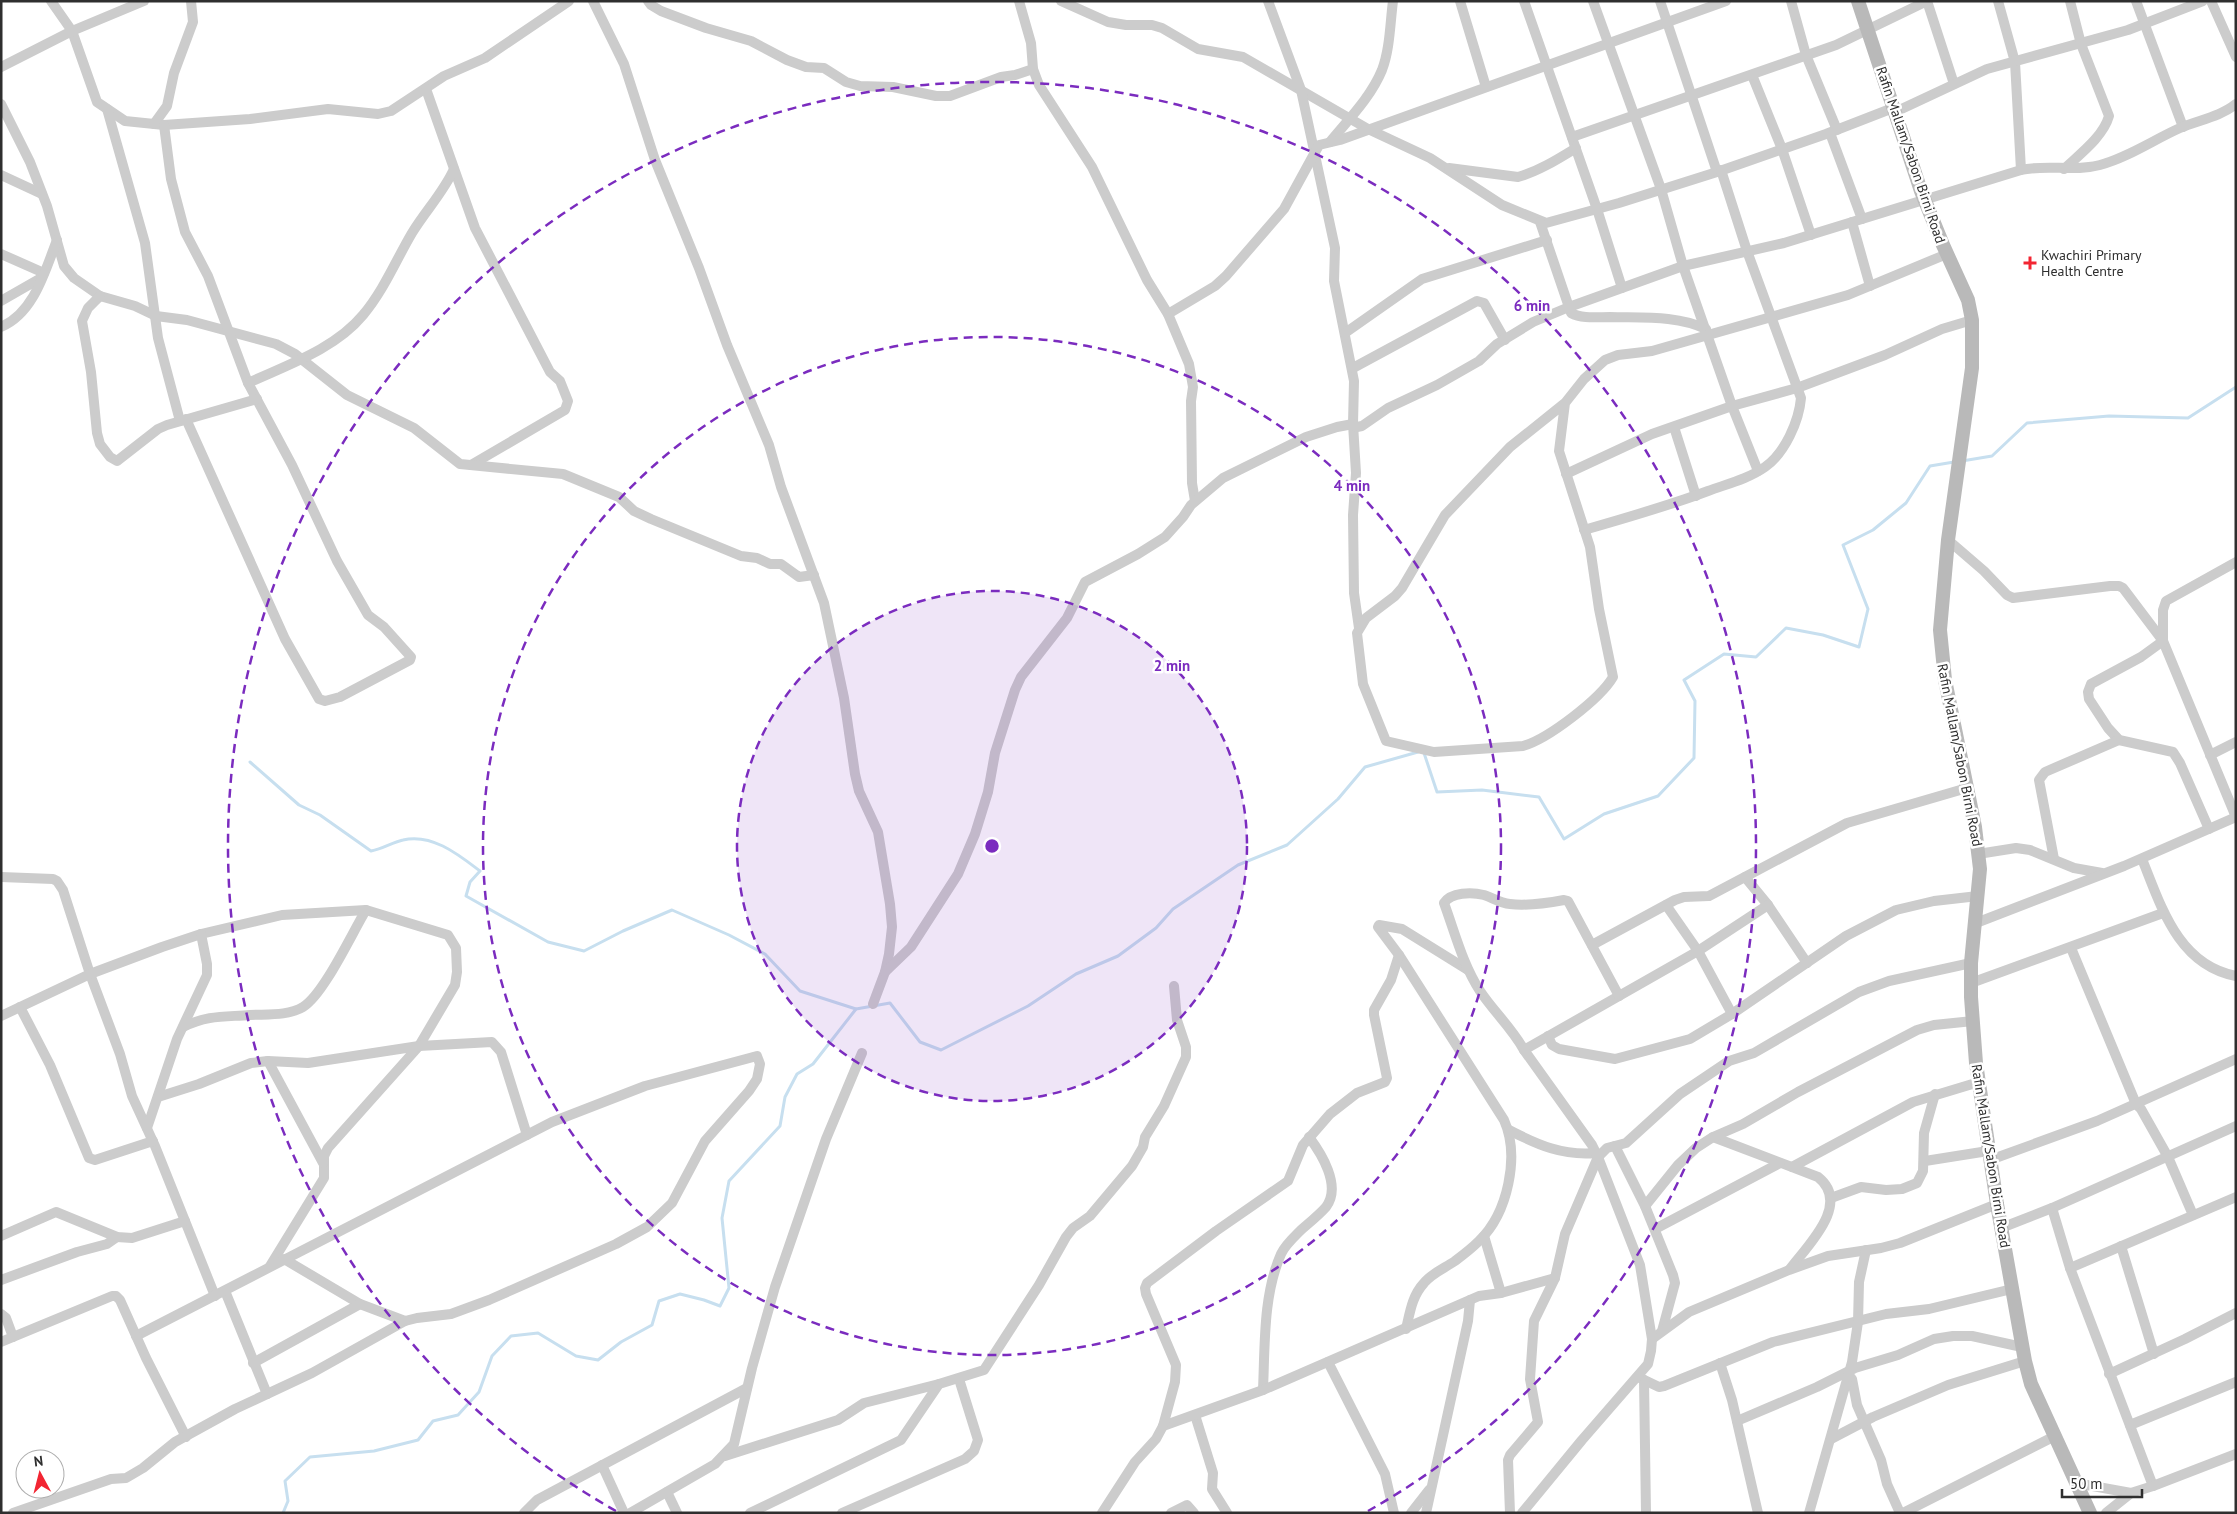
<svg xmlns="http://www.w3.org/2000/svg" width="2237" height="1514" font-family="'PT Sans',sans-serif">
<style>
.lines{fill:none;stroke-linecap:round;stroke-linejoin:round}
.stream{stroke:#c7dfef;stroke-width:3}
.street{stroke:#ccc;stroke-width:10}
.secondary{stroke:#b9b9b9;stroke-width:14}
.ring{fill:none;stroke:#7b2cbf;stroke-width:2.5;stroke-dasharray:9 6}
.poi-dot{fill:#f22532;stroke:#fff;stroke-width:2}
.labels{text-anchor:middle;stroke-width:5;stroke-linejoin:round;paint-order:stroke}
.street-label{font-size:14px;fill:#2f2f2f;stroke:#fff}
.poi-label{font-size:14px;fill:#2f2f2f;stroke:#fff;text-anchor:start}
.centre{fill:#7b2cbf;stroke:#fff;stroke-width:2.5}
.ring-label{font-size:15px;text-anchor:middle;font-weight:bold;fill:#7b2cbf;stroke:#fff;stroke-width:5;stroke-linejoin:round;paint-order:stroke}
</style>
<rect width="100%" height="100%" fill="#fff"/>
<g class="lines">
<g class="stream">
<polyline points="1962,461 1992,456 2027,423 2109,416 2188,418 2236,387"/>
<polyline points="1424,753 1437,792 1482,790 1539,797 1564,839 1604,814 1658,796 1694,758 1695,701 1684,680 1724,654 1756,657 1786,628 1823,635 1859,647 1868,609 1843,545 1873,530 1906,503 1930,466 1954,462"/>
<path d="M250 762 299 805 320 815 371 851C383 849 393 842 403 840 432 833 459 855 480 871L470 882 466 896 548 942 584 951 623 931 672 910 729 935 765 954 800 991 856 1009 890 1003 920 1042 941 1050 1028 1006 1076 974 1118 956 1156 928 1173 909 1238 865 1287 845 1338 799 1365 767 1418 752"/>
<polyline points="283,1513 288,1501 285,1481 310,1457 374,1451 418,1440 433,1421 458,1415 479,1392 492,1356 511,1336 538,1333 576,1356 598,1360 621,1342 652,1325 659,1301 680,1294 704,1300 720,1306 729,1288 722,1218 729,1181 780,1126 785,1097 797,1074 813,1064 856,1009"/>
</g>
<g class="street">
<polyline points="51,1 72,31 97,102 125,121 164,125 250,119 328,109 378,114 391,111 444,76 485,58 569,1"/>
<polyline points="593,1 624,64 655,160 699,268 727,345 769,445 781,487 824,603 844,698 855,774 859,791 878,832 890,904 892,927 889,954 885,972 873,1004"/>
<polyline points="648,1 651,5 661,11 706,28 751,41 787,60 806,67 824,68 846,82 860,86 893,87 936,96 950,96 1001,77 1015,75 1033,69"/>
<polyline points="1019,1 1031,43 1033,69 1039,85 1092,167 1147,280 1168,314 1189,364 1193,387 1191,401 1192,483 1195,501"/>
<polyline points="1061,1 1108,22 1126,25 1152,25 1162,28 1198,49 1243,57 1368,129 1430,158 1502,205 1546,223 1619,203 1717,172 1826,134 1893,108"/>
<polyline points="1268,1 1301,90 1335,248 1334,281 1354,381 1353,424 1356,473 1353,515 1354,593 1359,628"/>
<polyline points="1460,1 1486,87"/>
<polyline points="1524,1 1597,209 1622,288"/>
<polyline points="1593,1 1661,189 1683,266 1732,406 1758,471"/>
<polyline points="1660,1 1717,172"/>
<polyline points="1791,1 1806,55 1837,130"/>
<polyline points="1927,1 1954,84"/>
<polyline points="1998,1 2015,62 2021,170"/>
<polyline points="2136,1 2183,127"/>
<polyline points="2211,1 2236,57"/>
<polyline points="1,67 72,31 144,1"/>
<polyline points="1752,75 1782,149 1811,235"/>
<polyline points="426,89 475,228 550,372 560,381 568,401 565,410 471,465"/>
<polyline points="1,104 30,162 47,206 64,266 74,278 100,296 135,306 156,316 187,320 276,344 295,354 347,395 414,428 460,464 563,474 619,497 634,511 651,519 741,556 757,558 770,564 781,564 799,577 814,575"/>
<polyline points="107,109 145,243 158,338 180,421"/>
<polyline points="1895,112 1987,69 2128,30 2203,1"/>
<polyline points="154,124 167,106 174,73 193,22 191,1"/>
<polyline points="164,125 171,179 185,232 208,276 248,383 292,465 337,561 368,615 384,627 411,657 410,660 340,697 325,701 319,699 285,639 186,419"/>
<polyline points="1830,133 1862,219"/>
<polyline points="1572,137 1836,45 1927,1"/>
<path d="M1330 142C1348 120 1371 97 1382 70 1390 49 1390 24 1393 1"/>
<path d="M1449 168 1518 177C1539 171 1558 159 1576 148"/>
<path d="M2064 169C2080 154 2103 137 2109 116L2081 44 2070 1"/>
<polyline points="1,175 42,194"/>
<path d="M1540 222 1571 313C1582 319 1597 317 1610 317 1641 318 1677 315 1706 329"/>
<polyline points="1852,222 1870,286"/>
<polyline points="1,254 44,273"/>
<polyline points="100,296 88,308 82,321 91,372 97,433 100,444 110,457 117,461 158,429 167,425 257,399"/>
<polyline points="1,301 41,278"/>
<polyline points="1168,314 1215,286 1226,276 1284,209 1319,145 1340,140 1726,1"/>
<path d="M1 327C34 313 45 271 57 240"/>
<polyline points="1345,333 1422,279 1547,240"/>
<polyline points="1353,368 1477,301 1484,303 1505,340"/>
<path d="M248 383C287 365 335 349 363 315 384 290 396 260 412 233 426 210 443 193 454 169"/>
<path d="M1565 403 1559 451 1590 547 1599 609 1613 677C1600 699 1548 739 1523 746L1434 752 1386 741 1363 684 1357 633 1366 618 1395 596 1402 588 1445 515 1510 447 1565 403 1584 379 1605 360 1618 355 1652 351 1848 295 1947 254"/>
<polyline points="1674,427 1696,496"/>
<polyline points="1566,474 1652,434 1732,406 1797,388 1885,355 1942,329 1972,320"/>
<path d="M1584 530C1626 518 1668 506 1708 491 1727 484 1748 479 1765 467 1785 453 1799 421 1801 398L1747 251 1721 170"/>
<polyline points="1948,540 1984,571 2007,595 2013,598 2110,586 2119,586 2123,588 2163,641 2236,817"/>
<polyline points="2210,755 2236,742"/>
<polyline points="2209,829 2180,763 2173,752 2119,740 2108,728 2089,699 2088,692 2091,684 2141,657 2163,641 2163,610 2166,601 2236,562"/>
<polyline points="1978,854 2016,848 2030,850 2074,868 2102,873"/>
<polyline points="2054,859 2039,780 2045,772 2119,740"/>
<path d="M2142 859C2161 906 2178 965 2236 976"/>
<polyline points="1,877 53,879 57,881 63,890 90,974 120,1054 132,1096 155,1146 215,1296"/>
<polyline points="1745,877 1768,905 1807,963"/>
<polyline points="1666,905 1698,951 1732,1014"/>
<polyline points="1976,923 2124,866 2236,817"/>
<polyline points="1592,945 1675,900 1684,897 1709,896 1847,823 1967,788"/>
<polyline points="2071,948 2136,1104 2141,1109 2168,1157 2193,1215"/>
<path d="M885 972 911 947 958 874 975 834 988 792 995 753 1015 690 1021 677 1067 618 1085 582 1138 554 1165 537 1183 517 1191 505 1223 478 1306 437 1337 427 1353 424 1357 427 1362 426 1388 408 1437 385 1479 361 1497 344 1533 322 1569 307 1683 266 1784 243 2021 170C2047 164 2074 172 2100 165 2129 157 2153 140 2180 128 2198 120 2220 117 2236 104"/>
<polyline points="1971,983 2163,913"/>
<polyline points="20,1007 50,1065 89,1158 95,1160 153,1141"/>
<polyline points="1,1016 90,974 162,947 201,934 282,915 366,910 448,935 456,948 457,972 455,985 419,1046 328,1148 324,1156 324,1178 270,1266"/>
<path d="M183 1027C208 1015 223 1017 250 1015 267 1014 288 1016 303 1007 324 994 352 933 366 910"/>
<polyline points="1548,1036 1552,1045 1559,1049 1615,1059 1690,1039 1732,1014 1846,936 1896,910 1934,901 1978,896"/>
<polyline points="1524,1050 1698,951 1768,905"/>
<polyline points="268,1061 323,1163"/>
<polyline points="158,1097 199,1084 251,1063 268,1061 308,1063 419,1046 492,1042 501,1052 527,1135"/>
<polyline points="147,1128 177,1039 207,975 207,964 201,934"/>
<path d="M1509 1130C1538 1145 1563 1156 1596 1153"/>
<path d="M1713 1137 1818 1177C1852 1204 1807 1246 1790 1269"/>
<polyline points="1615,1146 1645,1206 1673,1275 1675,1283 1662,1331"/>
<polyline points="1990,1160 2097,1121 2236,1059"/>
<polyline points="1925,1161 1988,1151"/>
<polyline points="1792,1167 1913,1102 1979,1082"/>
<polyline points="1831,1198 1861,1187 1886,1190 1902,1189 1917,1183 1923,1171 1924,1133 1935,1094"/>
<polyline points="1645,1206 1678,1165 1696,1148 1713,1137 1743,1124 1798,1092 1917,1030 1934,1025 1973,1021"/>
<polyline points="2052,1208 2070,1268 2153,1486"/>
<polyline points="2001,1228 2052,1208 2236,1126"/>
<polyline points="1655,1229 1780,1163"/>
<polyline points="1,1236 56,1212 117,1237 132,1238 185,1221"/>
<polyline points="1484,1236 1501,1293"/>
<polyline points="2121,1246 2154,1354"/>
<polyline points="2070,1268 2236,1197"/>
<polyline points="1,1280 77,1252 107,1244 117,1237"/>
<polyline points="225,1291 267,1394"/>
<polyline points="1,1314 6,1318 13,1337"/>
<path d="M1406 1329C1410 1312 1412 1296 1424 1283 1432 1273 1445 1268 1455 1261 1463 1255 1472 1248 1479 1241 1508 1213 1520 1156 1504 1120L1399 955 1378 927 1379 925 1402 929 1468 970"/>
<polyline points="136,1336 552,1122 645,1086 757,1056 760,1064 757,1079 749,1091 705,1141 672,1203 647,1227 616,1244 489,1300 451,1314 417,1318 405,1321 360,1304 284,1259"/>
<polyline points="1652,1339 1689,1312 1789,1270 1828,1256 1881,1248 1900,1243 1997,1204"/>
<polyline points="1,1342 112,1296 116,1296 120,1300 146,1358 186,1437"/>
<polyline points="1328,1362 1385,1474 1394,1513"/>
<polyline points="253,1363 360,1304"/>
<polyline points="1720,1363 1732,1400 1758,1513"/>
<polyline points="1848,1374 1852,1379 1857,1405 1881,1460 1887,1484 1900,1513"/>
<polyline points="2109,1374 2185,1339 2236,1313"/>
<polyline points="1638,1377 1659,1387 1664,1386 1773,1342 1886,1314 1929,1309 2012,1289"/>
<polyline points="1644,1380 1646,1513"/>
<path d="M1263 1390C1265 1345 1263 1295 1281 1254 1285 1245 1294 1237 1301 1230 1309 1223 1319 1215 1326 1207 1342 1186 1321 1153 1309 1137"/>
<polyline points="1195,1415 1213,1473 1212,1489 1227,1513"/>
<polyline points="1737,1421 1817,1387 1855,1368 1898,1355 1934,1339 1953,1336 1972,1336 2022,1347"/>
<polyline points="2130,1425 2236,1382"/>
<polyline points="1163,1426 1263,1390 1479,1296 1501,1293 1555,1278"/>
<polyline points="1831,1439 1873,1417 1948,1385 2025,1361"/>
<polyline points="725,1456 838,1420 864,1403 939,1384"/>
<polyline points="602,1465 624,1513"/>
<polyline points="2076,1483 2131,1493"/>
<polyline points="667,1492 677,1513"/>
<polyline points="13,1513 111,1479 126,1478 143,1468 175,1442 235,1409 312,1373 405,1321"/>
<polyline points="524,1513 537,1500 747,1388"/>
<polyline points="630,1513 715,1464 734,1444 752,1368 775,1287 826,1139 862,1053"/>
<polyline points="750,1513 901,1440 939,1384 984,1370 1039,1285 1066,1237 1073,1228 1090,1216 1132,1166 1143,1147 1145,1137 1164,1106 1186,1057 1186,1047 1177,1020 1174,986"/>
<polyline points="842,1513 965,1459 974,1451 978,1440 959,1379"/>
<polyline points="1102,1513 1135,1462 1156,1439 1163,1426 1175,1382 1176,1365 1146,1294 1145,1288 1147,1283 1216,1231 1288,1181 1303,1145 1330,1114 1357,1093 1385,1082 1387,1078 1374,1015 1374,1010 1391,980 1399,955"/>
<polyline points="1171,1513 1187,1505 1194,1513"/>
<polyline points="1411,1513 1429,1490"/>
<polyline points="1426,1513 1468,1321 1470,1300"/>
<polyline points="1510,1513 1508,1460 1510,1455 1538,1422 1530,1379 1534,1321 1555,1278 1565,1234 1598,1157 1607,1148 1626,1143 1680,1094 1729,1061 1754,1053 1859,992 1889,981 1971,963"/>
<path d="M1522 1513 1582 1440 1648 1364 1651 1351 1652 1339 1640 1265 1598 1157 1592 1145 1524 1050C1512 1028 1494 1012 1480 991 1463 965 1455 933 1444 903 1451 892 1472 892 1484 895 1493 898 1500 903 1510 904 1526 906 1548 903 1564 900L1568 901 1619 996"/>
<polyline points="1809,1513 1852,1362 1858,1322 1859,1282 1866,1250"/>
<polyline points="1903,1513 2055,1436"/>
<polyline points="2106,1513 2131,1493 2153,1486 2236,1454"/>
</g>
<polyline class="secondary" points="1858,1 1921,191 1943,245 1968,300 1972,320 1972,368 1948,540 1940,630 1945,680 1975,827 1980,869 1971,963 1971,997 1976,1063 1997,1204 2025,1361 2031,1384 2090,1513"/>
</g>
<circle cx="992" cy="846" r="255" fill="#7b2cbf" fill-opacity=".12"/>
<g class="ring">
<circle cx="992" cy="846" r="255"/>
<circle cx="992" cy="846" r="509"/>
<path d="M616 1511A764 764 0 1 1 1368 1511"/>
</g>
<path class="poi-dot" d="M2027.5 255.5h5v5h5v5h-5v5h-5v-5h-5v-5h5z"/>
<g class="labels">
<g class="street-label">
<text transform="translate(1911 155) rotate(71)" y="5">Rafin Mallam/Sabon Birni Road</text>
<text transform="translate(1960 755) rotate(79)" y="5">Rafin Mallam/Sabon Birni Road</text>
<text transform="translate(1991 1156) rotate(81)" y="5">Rafin Mallam/Sabon Birni Road</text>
</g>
<g class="poi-label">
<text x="2041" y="260">Kwachiri Primary<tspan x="2041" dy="16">Health Centre</tspan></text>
</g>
</g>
<circle cx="992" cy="846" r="8" class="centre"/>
<g class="ring-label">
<text x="1532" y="311">6 min</text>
<text x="1352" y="491">4 min</text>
<text x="1172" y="671">2 min</text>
</g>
<rect width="2237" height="1514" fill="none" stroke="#2f2f2f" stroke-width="5"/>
<g transform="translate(40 1474) rotate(353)"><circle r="24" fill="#ffffff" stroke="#acacac"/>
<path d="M0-4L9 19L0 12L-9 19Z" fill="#f22532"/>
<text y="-8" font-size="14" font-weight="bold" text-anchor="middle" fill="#2f2f2f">N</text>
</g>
<path d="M2062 1489v8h80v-8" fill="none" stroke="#2f2f2f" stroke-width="2.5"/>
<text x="2070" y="1489" font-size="15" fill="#2f2f2f" stroke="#ffffff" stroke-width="4" paint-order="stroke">50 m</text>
</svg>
